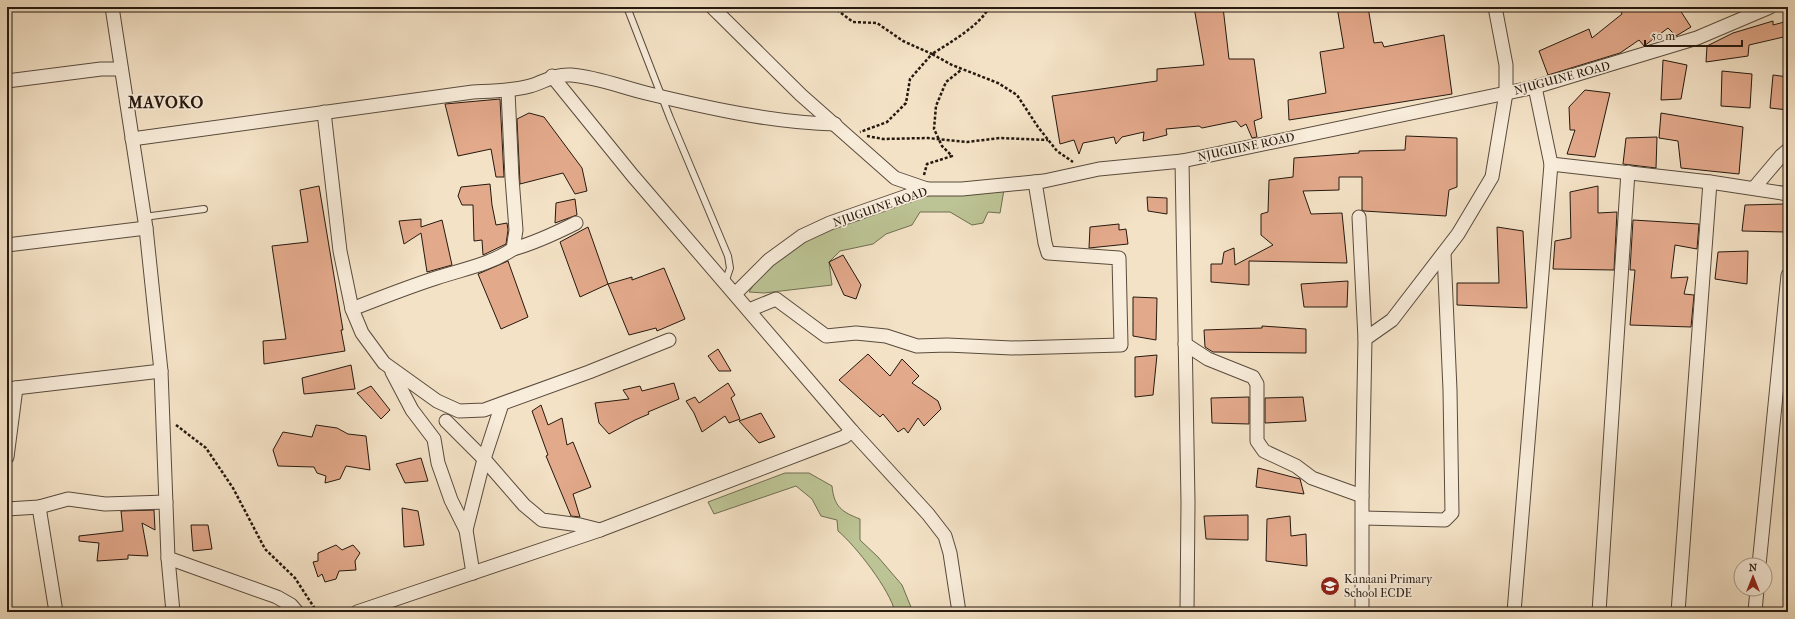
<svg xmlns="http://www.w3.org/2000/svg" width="1795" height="619" font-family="'IM FELL French Canon',serif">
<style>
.green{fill:#bcc394;stroke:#706e52}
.building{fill:#e3a98b;stroke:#25190f}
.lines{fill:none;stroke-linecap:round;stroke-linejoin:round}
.lane-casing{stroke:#594b3d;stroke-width:8}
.street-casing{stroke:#594b3d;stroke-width:15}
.path{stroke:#25190f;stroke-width:2.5;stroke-dasharray:3 2;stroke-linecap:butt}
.lane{stroke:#f8ecda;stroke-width:6}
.street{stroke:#f8ecda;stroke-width:13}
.labels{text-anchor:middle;stroke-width:3.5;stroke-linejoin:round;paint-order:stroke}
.street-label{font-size:12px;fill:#25190f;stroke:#f8ecda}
.poi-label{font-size:12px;fill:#25190f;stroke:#f8ecda;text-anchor:start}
.district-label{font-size:16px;font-weight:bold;letter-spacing:1px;fill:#25190f;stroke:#f8ecda}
</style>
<rect width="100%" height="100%" fill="#f4e2c6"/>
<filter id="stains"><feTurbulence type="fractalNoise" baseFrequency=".005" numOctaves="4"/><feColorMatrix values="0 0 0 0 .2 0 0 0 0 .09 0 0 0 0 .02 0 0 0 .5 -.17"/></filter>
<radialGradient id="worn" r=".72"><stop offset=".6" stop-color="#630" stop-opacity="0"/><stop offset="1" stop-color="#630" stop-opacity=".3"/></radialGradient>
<g class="green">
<polygon points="1005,184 1000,213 988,212 983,223 972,225 950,212 920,212 912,225 886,234 873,244 840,251 829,262 832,285 764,293 749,292 769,260 802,236 927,189"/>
<path d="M785 473H809L832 486C834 507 842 512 860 519V540L878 557 902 585 913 612H895C890 590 856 546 838 531L837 520 821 516 812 499 796 486 714 514 708 502Z"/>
</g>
<g class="building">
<polygon points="1194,7 1223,7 1229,59 1254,59 1262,118 1254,121 1257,137 1252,138 1246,124 1241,127 1236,121 1202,128 1199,126 1166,129 1167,135 1143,141 1144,132 1122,137 1116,144 1114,137 1083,143 1079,154 1074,140 1060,144 1052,96 1157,81 1157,69 1204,65"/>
<polygon points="1337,7 1368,7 1374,43 1382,42 1384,47 1444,35 1452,94 1289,120 1288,100 1326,93 1320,52 1344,48"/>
<polygon points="1619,7 1678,7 1691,27 1676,36 1668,28 1644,46 1639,40 1620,53 1548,75 1539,51 1589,29 1592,38 1622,14"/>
<polygon points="1773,21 1773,25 1788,21 1788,36 1749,45 1748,56 1706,62 1707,46 1733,33"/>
<polygon points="1663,60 1687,65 1681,99 1661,100"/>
<polygon points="1722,71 1752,74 1750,108 1721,106"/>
<polygon points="1773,75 1788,77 1788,110 1770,108"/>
<polygon points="1585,90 1610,93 1595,157 1567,154 1575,130 1570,130 1569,107"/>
<polygon points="500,99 504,177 496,177 491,149 458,156 445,104"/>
<polygon points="529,113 544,117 582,168 587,191 575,194 563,173 520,184 517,119"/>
<polygon points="1661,113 1743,127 1739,174 1681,168 1678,141 1659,138"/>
<polygon points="1406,136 1457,138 1457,187 1449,190 1446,216 1364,211 1362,210 1362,177 1339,177 1339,190 1303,191 1311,214 1342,213 1347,263 1249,261 1249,285 1211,282 1211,264 1222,264 1224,252 1234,248 1235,265 1273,245 1261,235 1261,214 1268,212 1269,180 1293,177 1294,158 1359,153 1359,151 1405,150"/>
<polygon points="1657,137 1656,168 1623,164 1626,138"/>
<polygon points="490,184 492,205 496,225 507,223 508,230 506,244 483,255 482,240 474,241 473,205 462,205 458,196 461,187"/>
<polygon points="319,186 343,330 341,330 345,351 264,364 263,341 286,339 272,246 308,242 300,190"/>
<polygon points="1598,186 1598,213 1617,212 1614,270 1553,269 1555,241 1571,238 1570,192"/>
<polygon points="1147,197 1167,198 1167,214 1148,211"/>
<polygon points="575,199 577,215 555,223 556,203"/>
<polygon points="1785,204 1786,232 1742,231 1745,205"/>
<polygon points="421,219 421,227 442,220 452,265 427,272 421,233 404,244 399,221"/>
<polygon points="1633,220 1699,224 1697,249 1675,245 1671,278 1688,277 1684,294 1694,295 1691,327 1630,325 1635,270 1630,270"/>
<polygon points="1119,224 1119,230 1126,229 1128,244 1089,248 1090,227"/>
<polygon points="588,227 608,284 580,297 560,242"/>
<polygon points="1497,227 1523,231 1527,308 1457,305 1457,283 1499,283"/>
<polygon points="1748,251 1747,284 1715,279 1718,252"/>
<polygon points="843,255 861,285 856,299 844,295 829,262"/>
<polygon points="508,261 528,317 501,329 478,274"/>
<polygon points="664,268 685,319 657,331 656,328 629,335 608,284 632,277 632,280"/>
<polygon points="1348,281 1347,307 1304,307 1301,284"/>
<polygon points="1133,297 1157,298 1156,340 1133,336"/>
<polygon points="1262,326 1306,329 1306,353 1213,352 1205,347 1204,330 1262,328"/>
<polygon points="718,349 731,371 719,371 708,356"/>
<polygon points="868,354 890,376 902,359 919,376 912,383 938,401 941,409 924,426 918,418 908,433 904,428 898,432 883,414 880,417 839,380"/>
<polygon points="1157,355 1153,395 1135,397 1135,357"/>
<polygon points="351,365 355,389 304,394 302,378"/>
<polygon points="674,383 679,399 648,412 649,414 635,420 609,434 599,423 595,403 629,399 623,390 640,386 642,391"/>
<polygon points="728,383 735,395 731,398 740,419 729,423 725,416 702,432 694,413 686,401 695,397 699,403"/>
<polygon points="371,386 390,410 381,419 357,393"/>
<polygon points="1249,397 1249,424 1212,423 1211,398"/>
<polygon points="1303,397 1306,421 1265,423 1265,398"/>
<polygon points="541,405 548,425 562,418 567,445 573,442 591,487 573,494 580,517 571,516 546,456 548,455 532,411"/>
<polygon points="761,413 775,437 759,443 739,421"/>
<polygon points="316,425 337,428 348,434 366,436 370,470 346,466 340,479 325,483 326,476 317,473 314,467 278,466 273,450 283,432 312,437"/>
<polygon points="421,458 428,481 405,483 396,464"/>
<polygon points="1258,468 1300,479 1304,494 1256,487"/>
<polygon points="402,508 418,511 424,545 404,547"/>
<polygon points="154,510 155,530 142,523 148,556 128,555 128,559 97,561 99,543 79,541 79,536 123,531 121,511"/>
<polygon points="1248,515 1248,540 1206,539 1204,516"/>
<polygon points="1290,516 1291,536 1306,534 1307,566 1266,561 1267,519"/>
<polygon points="191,525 208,525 212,549 193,551"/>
<polygon points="336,545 342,550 353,545 360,553 355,561 356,570 339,571 336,579 325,582 322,574 318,577 313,562 318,561 318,553"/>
</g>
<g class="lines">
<g class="lane-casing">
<g id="lane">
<polyline points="627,7 670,118 728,256 730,268 725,283"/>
<polyline points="144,217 204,209"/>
</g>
</g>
<g class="street-casing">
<g id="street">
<polyline points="112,7 146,228 161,371 168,558 277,597 291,605 297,612"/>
<polyline points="712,7 801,95 895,178 927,189"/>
<polyline points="7,81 101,69 121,69"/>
<polyline points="324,112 340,251 352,309 362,333 384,363 437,401 459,411 484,410 589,372 669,340"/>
<path d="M132 139 473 92C493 91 511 91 530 86 545 82 553 74 571 75 598 77 624 88 650 94 708 108 775 123 835 124"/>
<polyline points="1182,161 1188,502 1187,612"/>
<polyline points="1551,164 1710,182 1788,194"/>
<polyline points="1754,188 1781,156 1788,150"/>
<polyline points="1359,217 1365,339 1362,496"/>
<polyline points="7,245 146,228"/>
<path d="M513 249C535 243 556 233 576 223"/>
<polyline points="735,294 769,260 802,236 830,223 927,189 962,189 1044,181 1099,169 1182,161 1535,87 1697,38 1770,7"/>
<path d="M352 309C380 298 408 287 436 278 463 269 489 265 513 249L516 230 512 178 508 91"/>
<polyline points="749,310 776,299 826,336 856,333 886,336 917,346 947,345 1012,348 1121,345 1119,258 1048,253 1045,243 1035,182"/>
<polyline points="1365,339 1392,320 1458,234 1492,177 1506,93 1506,65 1495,7"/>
<polyline points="1185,344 1208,359 1253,377 1257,384 1257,441 1264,451 1296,466 1312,478 1362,496 1362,612"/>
<polyline points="392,372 412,410 434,439 438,463 451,500 466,530"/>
<polyline points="7,389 161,371"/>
<polyline points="446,421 484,459 524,505 542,520 580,525 600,530"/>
<polyline points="852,431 928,514 945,536 950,553 959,612"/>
<polyline points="7,457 16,388"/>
<polyline points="39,507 56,612"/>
<polyline points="7,509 39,507 68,499 105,504 166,502"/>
<polyline points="1363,518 1445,520 1452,513 1450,390 1444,253"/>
<polyline points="168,558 173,612"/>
<polyline points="1759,565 1788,275"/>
<polyline points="473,573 466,530 484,459 502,404"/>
<polyline points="357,612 600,530 844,437 852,431 633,176 552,76"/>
<polyline points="1514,612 1551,164 1535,87"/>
<polyline points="1599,612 1628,172"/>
<polyline points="1678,612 1710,182"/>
<polyline points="1755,612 1757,589"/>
</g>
</g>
<g class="path">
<polyline points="833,7 853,22 877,23 903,41 932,54 910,79 906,103 887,122 860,132"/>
<path d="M989 7C982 24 948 44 932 54L952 65 998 83 1017 95 1038 127 1057 151 1073 162"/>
<polyline points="867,136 883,139 928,138 967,142 1000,138 1048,140"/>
<polyline points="924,175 927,164 952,156 942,146 934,129 936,106 946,82 961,70"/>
<polyline points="176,425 206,448 233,488 265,549 295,578 317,612"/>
</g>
<use href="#lane" class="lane"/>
<use href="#street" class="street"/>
</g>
<defs>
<g id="school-disc" transform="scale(1)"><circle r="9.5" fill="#8f2418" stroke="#f8ecda"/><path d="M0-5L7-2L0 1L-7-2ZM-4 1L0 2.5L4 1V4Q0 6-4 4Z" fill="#fff"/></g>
</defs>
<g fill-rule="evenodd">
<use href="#school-disc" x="1330" y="586"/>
</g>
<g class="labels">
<g class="street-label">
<text transform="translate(1562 78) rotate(-15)" y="4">NJUGUINE ROAD</text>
<text transform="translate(1246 147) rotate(-12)" y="4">NJUGUINE ROAD</text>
<text transform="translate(880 207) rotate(-19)" y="4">NJUGUINE ROAD</text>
</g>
<g class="poi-label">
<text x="1344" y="583">Kanaani Primary<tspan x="1344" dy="14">School ECDE</tspan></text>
</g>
<g class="district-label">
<text x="166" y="108">MAVOKO</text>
</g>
</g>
<rect width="1795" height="619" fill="none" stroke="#f4e2c6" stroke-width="24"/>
<rect x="8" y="8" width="1779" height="603" fill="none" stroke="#25190f" stroke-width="2"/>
<rect x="12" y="12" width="1771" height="595" fill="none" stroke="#25190f"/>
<g transform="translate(1753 577)"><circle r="19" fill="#f8ecda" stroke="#a49889"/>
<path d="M0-3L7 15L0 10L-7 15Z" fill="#8f2418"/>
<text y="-6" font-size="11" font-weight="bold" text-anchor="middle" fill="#25190f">N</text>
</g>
<path d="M1645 40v6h97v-6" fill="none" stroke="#25190f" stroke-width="2"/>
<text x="1651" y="40" font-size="12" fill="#25190f" stroke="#f8ecda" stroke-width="3" paint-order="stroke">50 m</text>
<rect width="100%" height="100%" filter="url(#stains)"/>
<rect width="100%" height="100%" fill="url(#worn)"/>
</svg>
